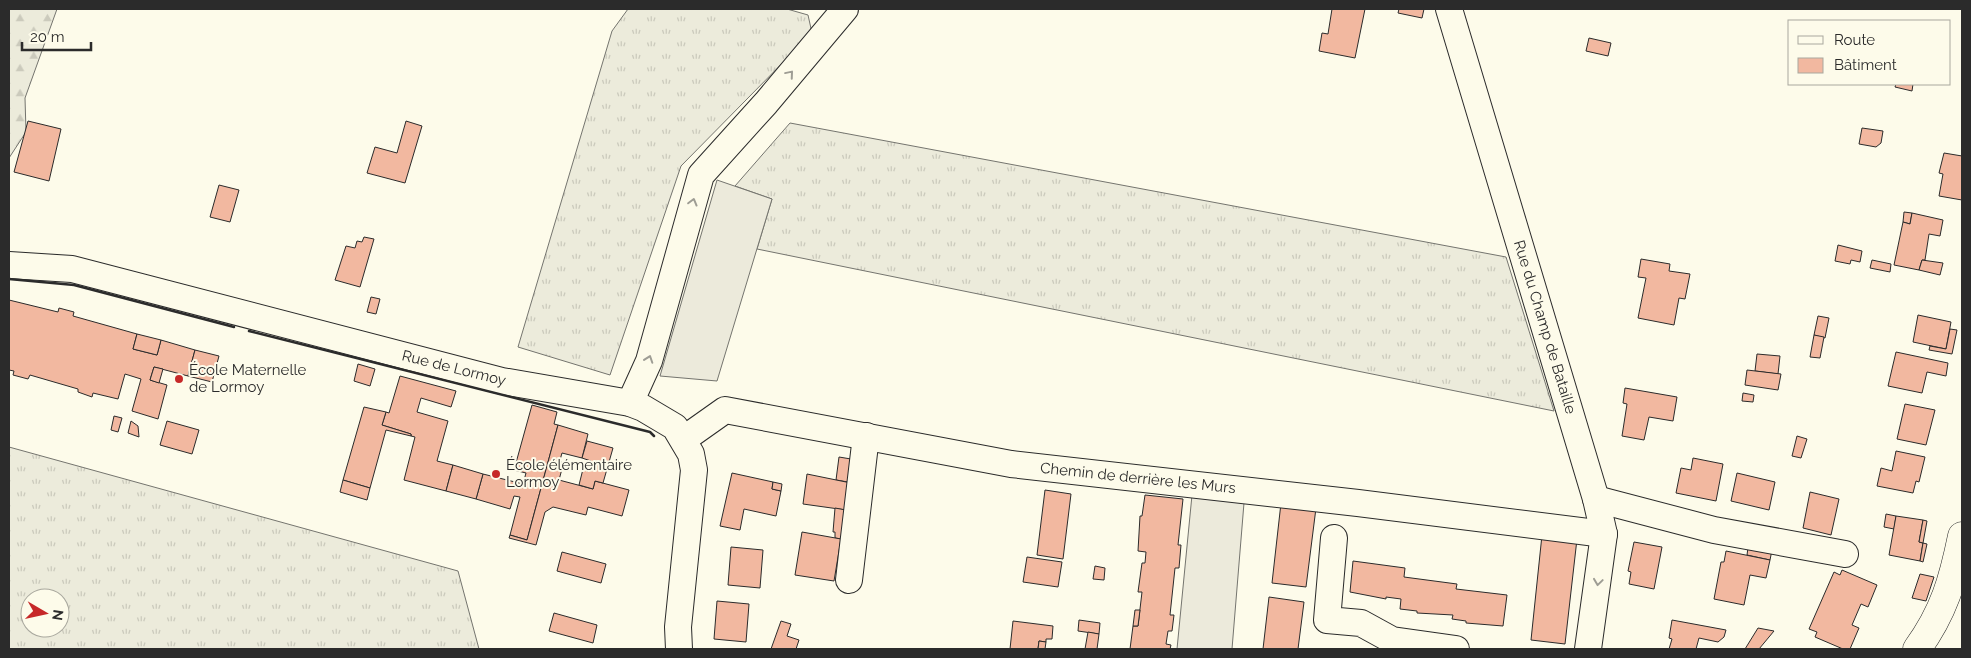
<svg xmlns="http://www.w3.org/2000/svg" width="1971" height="658" font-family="Raleway,sans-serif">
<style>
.grass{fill:url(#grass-tufts);stroke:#74746e;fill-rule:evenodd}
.forest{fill:url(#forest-firs);stroke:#74746e}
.parking{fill:#eceadb;stroke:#74746e}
.building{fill:#f2b8a0;stroke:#2b2b2b}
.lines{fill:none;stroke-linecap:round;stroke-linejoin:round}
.minor-casing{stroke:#2b2b2b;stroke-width:28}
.major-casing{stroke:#2b2b2b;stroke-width:29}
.minor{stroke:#fdfbea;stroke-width:26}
.major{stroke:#fdfbea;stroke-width:28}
.wall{stroke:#2b2b2b;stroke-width:2.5}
.oneway{stroke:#9e9d94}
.poi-dot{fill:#c62828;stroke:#fdfbea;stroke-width:2}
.labels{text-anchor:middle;stroke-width:4;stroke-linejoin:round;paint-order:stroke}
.street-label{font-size:15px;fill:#2b2b2b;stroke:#fdfbea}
.poi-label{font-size:15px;fill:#2b2b2b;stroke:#fdfbea;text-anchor:start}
</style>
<defs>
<pattern id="grass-tufts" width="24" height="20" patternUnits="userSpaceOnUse" patternTransform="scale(1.25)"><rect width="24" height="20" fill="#ecebdb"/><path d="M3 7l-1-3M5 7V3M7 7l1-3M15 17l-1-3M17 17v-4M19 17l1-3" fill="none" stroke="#cbcabc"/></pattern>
<pattern id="forest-firs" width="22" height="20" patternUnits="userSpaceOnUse" patternTransform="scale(1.25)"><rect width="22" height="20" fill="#ecebdb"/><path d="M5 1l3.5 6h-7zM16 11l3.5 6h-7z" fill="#cbcabc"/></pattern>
</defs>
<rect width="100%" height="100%" fill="#fdfbea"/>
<g class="grass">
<polygon points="628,9 787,9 808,15 812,33 681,166 610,375 518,347 612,31"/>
<polygon points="790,123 1506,257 1554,411 757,249 772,199 735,186"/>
<path d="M9 447 458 571 479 649H9ZM30 598H60V628H30Z"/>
</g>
<polygon class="forest" points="9,9 57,9 25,98 26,132 9,158"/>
<g class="parking">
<polygon points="717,180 772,199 717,381 660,376"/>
<polygon points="1192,495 1244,503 1232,649 1177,649"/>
</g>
<g class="building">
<polygon points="1332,9 1365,9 1355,58 1319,51 1322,33 1328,34"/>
<polygon points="1399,9 1424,9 1422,18 1398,13"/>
<polygon points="1589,38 1611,43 1608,56 1586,51"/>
<polygon points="1896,84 1913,84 1912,91 1895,87"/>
<polygon points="28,121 61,129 49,181 14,172"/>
<polygon points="406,121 422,126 405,183 367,173 375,147 397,153"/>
<polygon points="1862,128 1883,131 1881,143 1876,147 1859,144"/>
<polygon points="1944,153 1962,156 1962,200 1939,196 1943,174 1939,173"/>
<polygon points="219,185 239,190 230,222 210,217"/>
<polygon points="1904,212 1912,213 1910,224 1903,222"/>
<polygon points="1912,213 1943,220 1940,236 1929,234 1925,260 1922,260 1919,270 1894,265 1903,222 1910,224"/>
<polygon points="364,237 374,239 360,287 335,280 346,246 355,248 357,241 362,242"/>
<polygon points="1838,245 1862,251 1860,262 1851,260 1850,264 1835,261"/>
<polygon points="1641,259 1670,264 1669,271 1690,274 1685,299 1679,298 1674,325 1638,318 1646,278 1638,277"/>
<polygon points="1872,260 1891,264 1890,272 1870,268"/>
<polygon points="1922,260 1943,263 1940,275 1919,270"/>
<polygon points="9,294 9,300 58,312 59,308 74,312 73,316 137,334 133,349 157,355 161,340 195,350 188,376 154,367 150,380 167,385 158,419 132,411 141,379 125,374 118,399 93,393 92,397 78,392 78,389 30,375 28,379 13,375 14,371 9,370"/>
<polygon points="371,297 380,299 376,314 367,312"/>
<polygon points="1918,315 1951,322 1946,349 1913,342"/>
<polygon points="1818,316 1829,318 1825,338 1814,335"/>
<polygon points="1950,329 1957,330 1952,354 1929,350 1930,346 1946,349"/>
<polygon points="137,334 161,340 157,355 133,349"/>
<polygon points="1814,335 1824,337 1820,358 1810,357"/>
<polygon points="195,350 219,356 212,382 188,376"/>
<polygon points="1896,352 1948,363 1946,376 1927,372 1922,393 1888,386"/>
<polygon points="1757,354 1780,356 1778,374 1755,371"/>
<polygon points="358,364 375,369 370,386 354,381"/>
<polygon points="154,367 163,369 159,383 150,380"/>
<polygon points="1747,370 1781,374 1778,390 1745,385"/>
<polygon points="400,376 456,391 451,407 421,398 417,412 448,421 437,461 453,465 446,491 404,480 415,437 411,436 411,434 382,425 386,412 389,413"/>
<polygon points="1625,388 1677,397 1673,421 1649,417 1644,440 1622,436 1627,404 1623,403"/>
<polygon points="1743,393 1754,395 1753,402 1742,401"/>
<polygon points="1905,404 1935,410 1926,445 1897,439"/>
<polygon points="532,405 557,412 554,424 558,425 527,540 510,535 520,497 514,496 510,509 476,499 483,474 523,484 526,473 514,470"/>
<polygon points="364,407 386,412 382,425 411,434 411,436 386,430 370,488 343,480"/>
<polygon points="114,416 122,418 118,432 111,430"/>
<polygon points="131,421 138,426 139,437 128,433"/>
<polygon points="167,421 199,430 192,454 160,445"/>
<polygon points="558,425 588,434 582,458 562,453 560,460 563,465 559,480 593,489 595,481 629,490 622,516 588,507 586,515 553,507 545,512 536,545 509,538 510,535 527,540"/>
<polygon points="1797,436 1807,439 1801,458 1792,456"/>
<polygon points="587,441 613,448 603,483 595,481 593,489 579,485 583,469 588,471 591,461 582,458"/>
<polygon points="1896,451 1925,457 1919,482 1916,481 1913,493 1877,486 1881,468 1892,471"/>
<polygon points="839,457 851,459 848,482 836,480"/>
<polygon points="1693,458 1723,464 1716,501 1676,493 1681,468 1691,470"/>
<polygon points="453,465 483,474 476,499 446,491"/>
<polygon points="732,473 773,482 772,489 781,491 776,516 744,509 740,530 720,526"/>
<polygon points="1737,473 1775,482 1769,510 1731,501"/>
<polygon points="807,474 851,483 846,510 803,504"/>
<polygon points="343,480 370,488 367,500 340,492"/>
<polygon points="773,482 782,484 781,491 772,489"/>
<polygon points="1045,490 1071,494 1063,559 1037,555"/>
<polygon points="1810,492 1839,499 1831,535 1803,528"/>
<polygon points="1145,495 1183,499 1178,545 1181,545 1179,568 1175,568 1170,615 1174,615 1172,631 1168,631 1166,644 1171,645 1170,649 1130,649 1133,626 1138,626 1142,592 1138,592 1142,563 1145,563 1146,552 1138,551 1140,516 1142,516"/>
<polygon points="1281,503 1316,508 1306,587 1272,583"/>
<polygon points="835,508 846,510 841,539 835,538 835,532 833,532"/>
<polygon points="1886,514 1896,516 1894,529 1884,527"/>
<polygon points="1896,516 1923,520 1919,542 1923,543 1920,561 1889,555"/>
<polygon points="1923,520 1927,521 1923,543 1919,542"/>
<polygon points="802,532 841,539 834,581 795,575"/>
<polygon points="1542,535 1577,539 1565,644 1531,640"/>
<polygon points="1749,540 1773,545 1770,560 1747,555"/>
<polygon points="1634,542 1662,547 1654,589 1629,584 1631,572 1628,571"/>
<polygon points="1923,543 1927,544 1923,562 1920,561"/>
<polygon points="731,547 763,550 760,588 728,585"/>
<polygon points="1726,551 1770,560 1766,578 1750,575 1744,605 1714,599 1721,562 1724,562"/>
<polygon points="562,552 606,564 601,583 557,571"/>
<polygon points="1027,557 1062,562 1058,587 1023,582"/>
<polygon points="1353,561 1405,568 1404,577 1457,584 1456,589 1507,595 1503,626 1466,623 1466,621 1452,619 1453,615 1417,613 1417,611 1400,609 1401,599 1386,597 1386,599 1350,592"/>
<polygon points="1095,566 1105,568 1104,580 1093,579"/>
<polygon points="1842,570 1877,585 1868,607 1861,604 1852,625 1859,628 1850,649 1843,649 1815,637 1817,632 1809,629 1834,572 1840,575"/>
<polygon points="1920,574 1934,577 1926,601 1912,598"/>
<polygon points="1269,597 1304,602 1298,649 1263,649"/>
<polygon points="717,601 749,604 746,642 714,639"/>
<polygon points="1135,610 1140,610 1138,626 1133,626"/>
<polygon points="554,613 597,625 593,643 549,631"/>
<polygon points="1079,620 1100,623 1099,634 1078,631"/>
<polygon points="1672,620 1726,630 1724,637 1718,642 1699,638 1696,649 1669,649 1672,639 1669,638"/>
<polygon points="781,621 791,624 787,636 799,640 796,649 771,649"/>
<polygon points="1013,621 1053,626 1052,639 1046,639 1046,642 1039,641 1038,649 1010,649"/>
<polygon points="1758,628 1774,631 1759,649 1745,649"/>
<polygon points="1088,632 1099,634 1097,649 1085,649"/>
<polygon points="1039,641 1046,642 1045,649 1038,649"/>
</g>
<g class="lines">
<g class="minor-casing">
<g id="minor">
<polyline points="1449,9 1596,499 1604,534 1588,649"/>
<polyline points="9,265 72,269 502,381 630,403 643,408 675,427 691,454 694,470 678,627 679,649"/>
<polyline points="630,403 649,361 701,175 766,103 845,9"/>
<polyline points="684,439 725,410 1011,464 1358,503 1604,534"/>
<polyline points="1596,499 1714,530 1845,554"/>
<polyline points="1334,538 1327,620 1361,623 1392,640 1456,649"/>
<polyline points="849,580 866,436"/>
</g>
</g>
<g class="major-casing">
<path id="major" d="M1917 649C1944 612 1953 580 1962 536"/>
</g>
<use href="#minor" class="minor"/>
<use href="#major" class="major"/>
<g class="wall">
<polyline points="9,279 74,285 234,327"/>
<polyline points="249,331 650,432 654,436"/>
</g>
</g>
<defs><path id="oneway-chevron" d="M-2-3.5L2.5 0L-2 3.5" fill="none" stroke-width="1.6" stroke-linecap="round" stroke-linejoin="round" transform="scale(1.25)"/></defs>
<g class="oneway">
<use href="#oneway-chevron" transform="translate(790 74) rotate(-50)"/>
<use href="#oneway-chevron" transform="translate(693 202) rotate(-75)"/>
<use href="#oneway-chevron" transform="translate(649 359) rotate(-71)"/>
<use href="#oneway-chevron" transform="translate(1598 582) rotate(98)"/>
</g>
<g class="poi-dot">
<circle cx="179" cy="379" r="5"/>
<circle cx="496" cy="474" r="5"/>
</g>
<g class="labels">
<g class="street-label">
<text transform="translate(1545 327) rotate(73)" y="5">Rue du Champ de Bataille</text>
<text transform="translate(454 368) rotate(14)" y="5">Rue de Lormoy</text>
<text transform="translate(1138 478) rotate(6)" y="5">Chemin de derrière les Murs</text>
</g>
<g class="poi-label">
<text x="189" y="375">École Maternelle<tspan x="189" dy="17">de Lormoy</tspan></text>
<text x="506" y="470">École élémentaire<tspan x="506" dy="17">Lormoy</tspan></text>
</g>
</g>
<rect width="1971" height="658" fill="none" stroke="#2b2b2b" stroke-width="20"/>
<rect x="1788" y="20" width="162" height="65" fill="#fdfbea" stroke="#a9a89e"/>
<rect x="1798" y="36" width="25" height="8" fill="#fdfbea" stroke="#a9a89e"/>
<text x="1834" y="45" font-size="15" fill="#2b2b2b">Route</text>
<rect x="1798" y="58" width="25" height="15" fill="#f2b8a0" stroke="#a9a89e"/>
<text x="1834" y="70" font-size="15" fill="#2b2b2b">Bâtiment</text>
<g transform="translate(45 613) rotate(99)"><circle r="24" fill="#fdfbea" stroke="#a9a89e"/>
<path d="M0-4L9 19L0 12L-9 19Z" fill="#c62828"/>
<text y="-8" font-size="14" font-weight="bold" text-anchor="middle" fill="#2b2b2b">N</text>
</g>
<path d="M22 42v8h69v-8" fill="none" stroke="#2b2b2b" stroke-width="2.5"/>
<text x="30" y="42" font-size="15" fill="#2b2b2b" stroke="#fdfbea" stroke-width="4" paint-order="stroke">20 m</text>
</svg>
